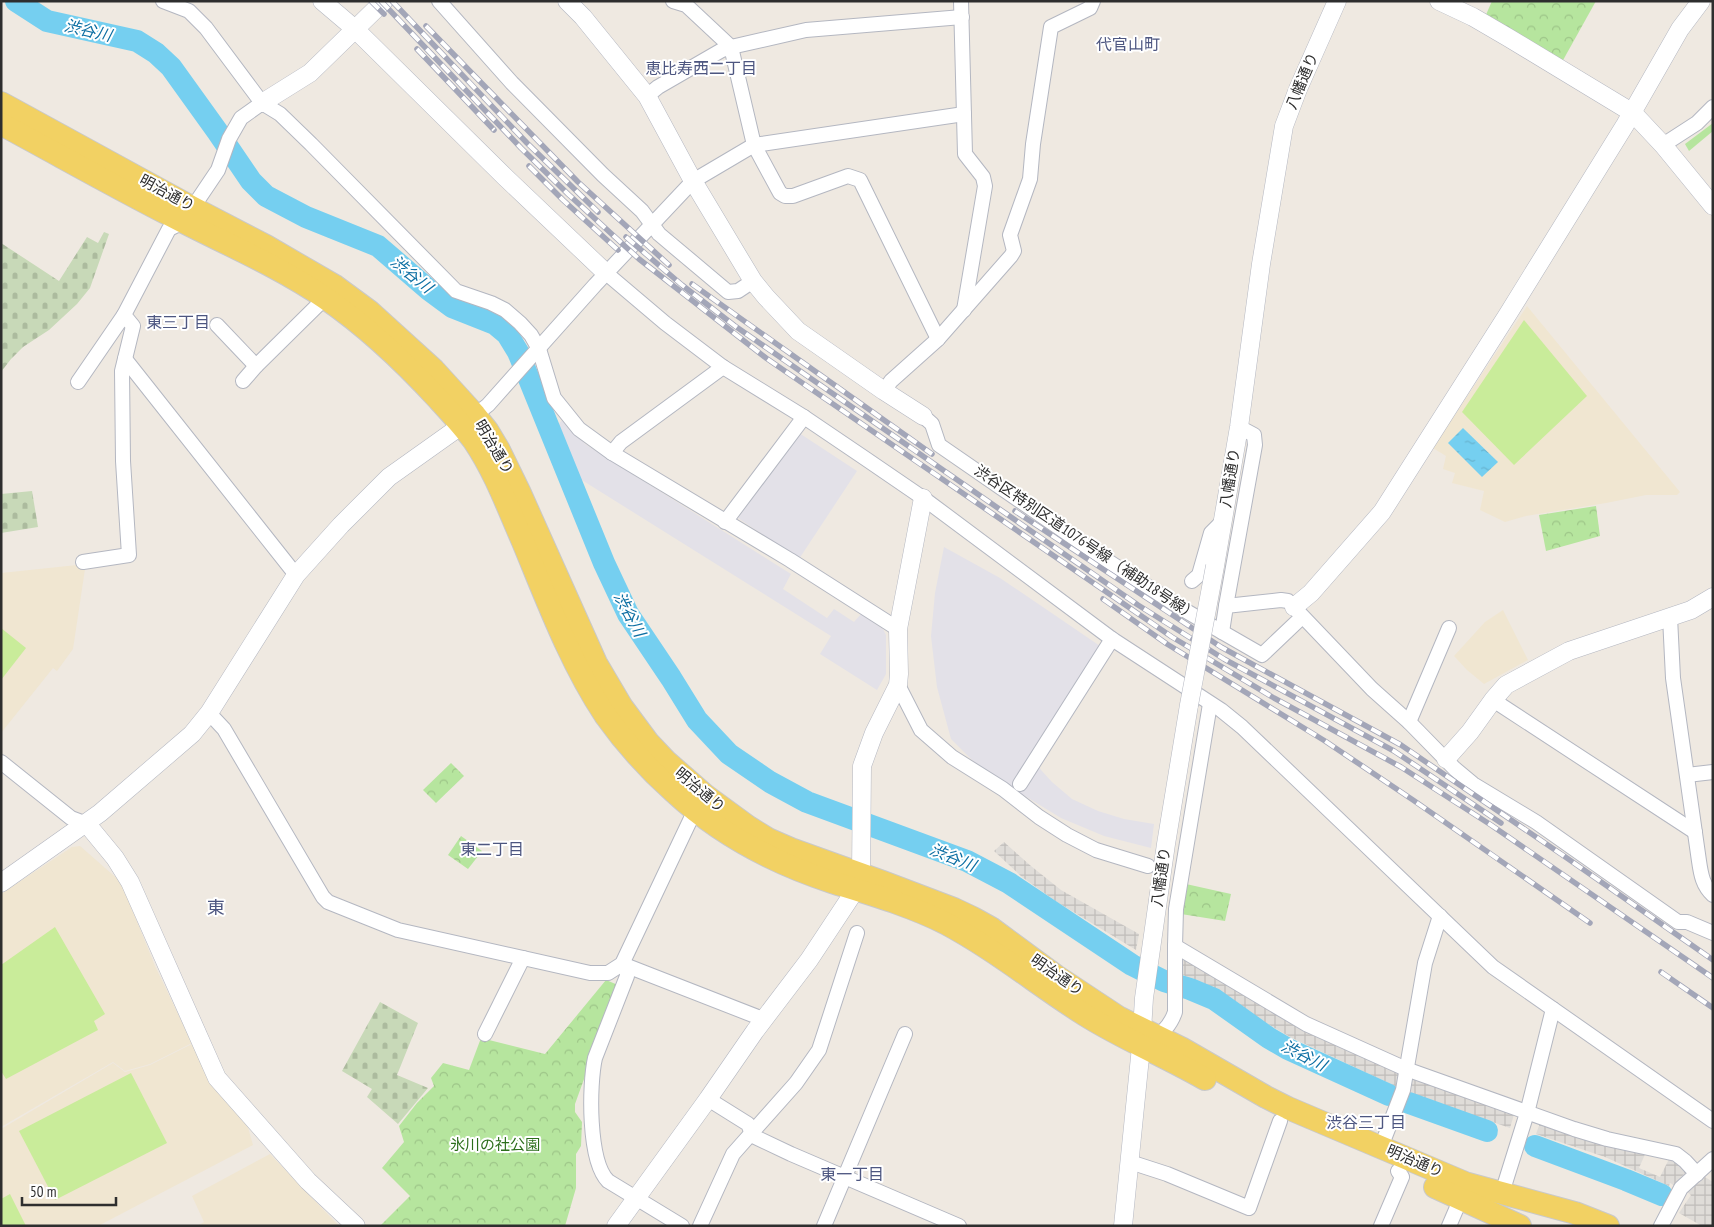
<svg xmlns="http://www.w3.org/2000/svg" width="1714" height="1227" font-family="'PT Sans Narrow','Noto Sans JP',sans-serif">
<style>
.industrial{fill:#e3e1e8}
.education{fill:#f0e6d1}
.cemetery{fill:url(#cemetery-stones)}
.park{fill:url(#park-crowns)}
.garden{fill:#b6e59e}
.pitch{fill:#c9ec9a}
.plaza{fill:url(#plaza-grid)}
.water{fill:url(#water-ripples)}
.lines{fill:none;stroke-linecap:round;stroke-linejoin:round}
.river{stroke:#75cff0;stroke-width:22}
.minor-casing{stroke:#b4b7c1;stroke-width:16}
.tertiary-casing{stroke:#b4b7c1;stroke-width:19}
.primary-casing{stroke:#c9c9c9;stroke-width:24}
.minor{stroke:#fff;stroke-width:14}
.tertiary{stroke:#fff;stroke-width:18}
.primary{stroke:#f2d163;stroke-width:22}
.rail-casing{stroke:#a3a6b8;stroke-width:5.5}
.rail{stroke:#fff;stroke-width:4;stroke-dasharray:11;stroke-linecap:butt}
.tertiary-bridge-casing{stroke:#b4b7c1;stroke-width:19;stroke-linecap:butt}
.tertiary-bridge{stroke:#fff;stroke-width:18}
.labels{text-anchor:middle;stroke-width:4;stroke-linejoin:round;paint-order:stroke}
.street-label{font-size:15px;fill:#2e2e2e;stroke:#fff}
.park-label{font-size:15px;fill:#2c6e1b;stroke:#fff}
.water-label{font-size:16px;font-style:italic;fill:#0d6fa3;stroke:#fff}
.neighbourhood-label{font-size:16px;fill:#4d5680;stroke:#fff}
.quarter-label{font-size:18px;fill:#4d5680;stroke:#fff}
</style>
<defs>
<pattern id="cemetery-stones" width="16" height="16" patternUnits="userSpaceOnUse" patternTransform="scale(1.25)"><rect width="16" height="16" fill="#c8d9b8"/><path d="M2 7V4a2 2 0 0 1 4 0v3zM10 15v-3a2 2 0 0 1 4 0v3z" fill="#acbb9e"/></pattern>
<pattern id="park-crowns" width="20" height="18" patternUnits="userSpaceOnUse" patternTransform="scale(1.25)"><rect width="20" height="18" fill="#b6e59e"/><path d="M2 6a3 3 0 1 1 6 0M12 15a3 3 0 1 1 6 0" fill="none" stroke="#9dc588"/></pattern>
<pattern id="plaza-grid" width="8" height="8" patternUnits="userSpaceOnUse" patternTransform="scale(1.25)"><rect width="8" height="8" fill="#dfdcd8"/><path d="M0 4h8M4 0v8" fill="none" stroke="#c0bdba"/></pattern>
<pattern id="water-ripples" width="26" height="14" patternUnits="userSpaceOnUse" patternTransform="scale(1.25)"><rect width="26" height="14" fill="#75cff0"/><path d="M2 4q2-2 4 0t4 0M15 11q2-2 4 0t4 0" fill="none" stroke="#66b2ce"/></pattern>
</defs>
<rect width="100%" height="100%" fill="#efe9e1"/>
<g class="industrial">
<polygon points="563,419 585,444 791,574 783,589 827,618 834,609 854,622 861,614 883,629 886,635 886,674 877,690 820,654 831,636 577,477 557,426"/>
<polygon points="796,431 857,471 799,559 738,518"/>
<polygon points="944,547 1000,578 1103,648 1033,756 1041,770 1052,782 1072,799 1098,811 1124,819 1154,824 1151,848 1104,836 1061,818 1012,788 976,764 951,739 937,687 931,636 935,593"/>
</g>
<g class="education">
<polygon points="1527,306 1680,492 1677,495 1646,495 1606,503 1526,516 1505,522 1480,510 1484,491 1452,483 1455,473 1443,469 1446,456 1433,448"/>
<polygon points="77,565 85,569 73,649 57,671 53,668 1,733 1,573"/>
<polygon points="1503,610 1528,660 1484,684 1467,670 1454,656 1485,622"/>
<polygon points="80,846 121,882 155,966 192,1043 150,1064 125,1071 113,1062 1,1127 1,894 72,847"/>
<polygon points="192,1044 247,1124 253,1145 98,1226 1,1226 1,1129 113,1063 125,1072 150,1065"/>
<polygon points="270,1154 339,1226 197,1226 204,1222 192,1196"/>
</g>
<g class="cemetery">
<polygon points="104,232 109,234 90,288 77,304 49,330 23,347 11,359 1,372 1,243 59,281 87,237 98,243"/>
<polygon points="32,491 38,527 1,533 1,494"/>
<polygon points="380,1002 418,1023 397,1075 428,1088 398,1124 367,1097 372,1089 342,1071"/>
</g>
<g class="park">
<polygon points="1492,1 1596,1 1562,62 1485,17"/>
<polygon points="1596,506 1600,536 1546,551 1539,515"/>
<polygon points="451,763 464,776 436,803 423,790"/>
<polygon points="461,836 482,851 468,869 448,855"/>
<polygon points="1186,884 1231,894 1225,921 1181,914"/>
<polygon points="606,980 618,985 575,1104 575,1112 582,1122 581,1146 576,1154 576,1188 565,1226 380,1226 410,1196 382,1168 404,1142 399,1126 417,1103 434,1086 431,1078 443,1063 469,1070 481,1038 545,1054"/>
</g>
<polygon class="garden" points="1713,123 1713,131 1689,151 1685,144"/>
<g class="pitch">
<polygon points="1524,320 1587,396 1514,465 1462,412"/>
<polygon points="1,628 26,648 1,680"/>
<polygon points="55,927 105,1014 94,1021 98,1030 6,1079 1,1071 1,965"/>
<polygon points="131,1073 167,1143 55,1200 19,1131"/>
<polygon points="10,1194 26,1226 1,1226 1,1199"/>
</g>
<g class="plaza">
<polygon points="1004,842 1031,866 1061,890 1139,934 1136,950 1057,902 1022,877 994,851"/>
<polygon points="1180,957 1401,1071 1397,1087 1290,1037 1180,973"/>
<polygon points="1414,1076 1515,1111 1510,1128 1407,1093"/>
<polygon points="1540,1123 1646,1152 1639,1168 1660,1177 1670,1157 1686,1170 1686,1172 1674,1185 1670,1183 1669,1186 1605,1157 1536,1134"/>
<polygon points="1705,1177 1713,1182 1713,1226 1702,1226 1679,1213 1691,1195 1687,1192"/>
</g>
<polygon class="water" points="1463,428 1498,462 1482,477 1448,443"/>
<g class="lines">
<g class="river">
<polyline points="16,1 47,21 137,41 156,53 171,67 217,131 251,181 266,196 306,217 378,246 429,290 452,307 495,324 507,334 518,352 604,563 628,614 671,678 697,720 729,754 770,782 807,802 967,861 1009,883 1132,965 1164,981 1190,989 1214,999 1269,1038 1288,1049 1389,1095"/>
<polyline points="1409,1103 1487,1131"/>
<polyline points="1535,1146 1626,1180 1662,1195"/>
</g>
<g class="minor-casing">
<g id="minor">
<polyline points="163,1 189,11 206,28 262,103 280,114 311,144 456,291 491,303 505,310 520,323 531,335 539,349 554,398 579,429 612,453 790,560 898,629"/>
<polyline points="439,1 512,83 603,175 642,211 659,234 728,292 738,291 753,281"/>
<polyline points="673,1 686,5 731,47 754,145 780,193 785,196 793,196 848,176 860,180 938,339"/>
<polyline points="961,1 965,154 983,177 985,186 964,310"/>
<polyline points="647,96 658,87 722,50 731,47 806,30 962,17"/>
<polyline points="1663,145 1697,123 1713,107"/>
<polyline points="606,273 665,323 723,367 804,417 866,459 923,498 1112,639 1221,710 1242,727 1493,967 1713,1121"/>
<polyline points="217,325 256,366 325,298"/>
<polyline points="125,359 296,575"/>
<polyline points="243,381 256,366"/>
<polyline points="78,382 124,315"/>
<polyline points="884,391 891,381 938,339 1011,256 1014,251 1010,235 1030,179 1033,144 1051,27 1090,8 1093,1"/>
<polyline points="475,415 488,405 595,285 693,181 754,145 964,114"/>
<polyline points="923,416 932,424 939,445 1103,558 1186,611 1222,632 1226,606 1281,600 1288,601 1372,689 1409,722 1455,769 1473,784 1536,822 1678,922 1687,922 1713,933"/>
<polyline points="612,453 621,442 723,367"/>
<polyline points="725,522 804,417"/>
<polyline points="83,562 129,555 123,461 122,371 133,326 124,315 169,229 183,222 218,170 229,139 241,118 262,103"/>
<polyline points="1192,581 1199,575 1211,533 1223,521"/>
<polyline points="1226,606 1255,445 1254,435 1239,427"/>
<path d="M1670 617 1673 678 1699 861C1701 875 1703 886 1713 895"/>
<polyline points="1222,632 1262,655 1302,617"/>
<polyline points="898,685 921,730 952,757 1003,789 1039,817 1067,835 1096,850 1148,866"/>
<polyline points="1493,700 1695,832"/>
<polyline points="209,713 224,729 323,897 328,902 398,930 590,973 608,973 622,964 695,810"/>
<polyline points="1409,722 1449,628"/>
<polyline points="1,762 71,818 87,824"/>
<polyline points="1687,775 1713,772"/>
<polyline points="1020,784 1112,639"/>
<polyline points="1175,946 1306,1024 1406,1069 1574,1129 1607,1139 1676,1154 1685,1161 1697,1174"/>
<polyline points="622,964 763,1019"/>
<path d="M627 966V976L595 1058C589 1085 588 1161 608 1181L682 1226"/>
<polyline points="485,1034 523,958"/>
<path d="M1151 1040C1162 1034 1171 1024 1175 1012V946L1176 909 1210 704"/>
<polyline points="708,1099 748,1124 753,1136 791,1154 959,1226"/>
<polyline points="1381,1147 1403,1090 1425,963 1440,916"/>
<polyline points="1130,1162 1167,1174 1249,1208 1280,1121"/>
<polyline points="1502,1193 1527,1113 1553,1009"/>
<polyline points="700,1226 733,1154 796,1083 819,1050 857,933"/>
<polyline points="824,1226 905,1034"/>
<polyline points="1381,1226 1402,1177 1398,1171"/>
<polyline points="1449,1226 1461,1198"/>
<polyline points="1661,1226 1681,1188 1713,1159"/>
</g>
</g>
<g class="tertiary-casing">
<g id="tertiary">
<polyline points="322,1 355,29 505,177 606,273"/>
<polyline points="567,1 583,17 647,96 693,181 753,281 766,297 798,331 884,391 923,416"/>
<polyline points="1439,1 1473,17 1509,38 1633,113 1663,145 1713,206"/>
<polyline points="262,103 310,73 384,1"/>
<polyline points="1215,566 1239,427 1261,264 1284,126 1298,89 1337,1"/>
<polyline points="1294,607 1311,593 1382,512 1508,314 1625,125 1680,29 1701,1"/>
<polyline points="1446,759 1470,732 1493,700 1506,685 1569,651 1691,610 1713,597"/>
<polyline points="87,824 115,858 130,882 217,1078 308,1181 356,1226"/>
<polyline points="1,883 100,813 192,734 209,713 296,575 341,525 389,477 472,418"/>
<polyline points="616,1226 708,1099 755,1031 809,960 856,889 861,874 862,766 874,733 898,685 899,674 898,629 923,498"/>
<polyline points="1123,1226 1141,1047 1144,998 1166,844 1189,705"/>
</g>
</g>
<g class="primary-casing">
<g id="primary">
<polyline points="1,103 193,208 266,246 335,286 369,311 434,370 475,415 487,430 499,450 519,491 596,663 622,707 648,742 666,761 706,796 747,826 768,839 791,849 883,882 954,909 973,918 991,928 1056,976 1118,1017 1181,1048 1266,1097 1288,1108 1465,1183 1575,1213 1608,1226"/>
<path d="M1 124C57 154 113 186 170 215 221 242 277 265 325 298 366 326 404 362 438 399 450 412 463 426 474 441 495 472 508 508 523 542 547 600 570 662 605 715 625 743 648 769 674 792 719 834 774 863 832 882 870 894 909 905 945 923 994 949 1038 985 1085 1015 1123 1039 1165 1056 1205 1079"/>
<polyline points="1435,1187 1520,1226"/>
</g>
</g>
<use href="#minor" class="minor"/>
<use href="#tertiary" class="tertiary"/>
<use href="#primary" class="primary"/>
<g class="rail-casing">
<g id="rail">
<polyline points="371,1 384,14"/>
<polyline points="381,1 521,148 568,194 639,259 766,358 1172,637 1274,698 1401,767 1491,825 1713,978"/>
<polyline points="392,1 527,143 598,212"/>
<polyline points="426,26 578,182 669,265"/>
<polyline points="417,49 494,130"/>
<polyline points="529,166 563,200 618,250"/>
<polyline points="626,237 682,285 735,326 1138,605 1224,659 1394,751 1501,823"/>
<polyline points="692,284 932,454"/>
<polyline points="1015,511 1221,647 1401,745 1564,856 1713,960"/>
<polyline points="1103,599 1167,644 1325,741 1413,800 1590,923"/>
<polyline points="1661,972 1713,1008"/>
</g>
</g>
<use href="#rail" class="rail"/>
<g class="tertiary-bridge-casing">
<polyline id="tertiary-bridge" points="1189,705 1215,566"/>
</g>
<use href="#tertiary-bridge" class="tertiary-bridge"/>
</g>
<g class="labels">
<g class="street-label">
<text transform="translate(1302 81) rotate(-67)" y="5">八幡通り</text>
<text transform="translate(167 193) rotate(28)" y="5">明治通り</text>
<text transform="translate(494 447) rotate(59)" y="5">明治通り</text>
<text transform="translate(1230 478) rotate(-81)" y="5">八幡通り</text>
<text transform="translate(1086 543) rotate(34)" y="5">渋谷区特別区道1076号線（補助18号線）</text>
<text transform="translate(700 790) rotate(40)" y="5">明治通り</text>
<text transform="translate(1161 877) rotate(-82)" y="5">八幡通り</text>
<text transform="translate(1057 975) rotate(35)" y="5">明治通り</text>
<text transform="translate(1415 1161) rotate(23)" y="5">明治通り</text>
</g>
<g class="park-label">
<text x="495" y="1150">氷川の社公園</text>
</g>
<g class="water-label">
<text transform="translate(88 30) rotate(13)" y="6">渋谷川</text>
<text transform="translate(412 274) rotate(39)" y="6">渋谷川</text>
<text transform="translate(630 614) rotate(62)" y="6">渋谷川</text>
<text transform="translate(953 857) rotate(22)" y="6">渋谷川</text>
<text transform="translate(1304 1055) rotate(27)" y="6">渋谷川</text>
</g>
<g class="neighbourhood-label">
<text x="1128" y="50">代官山町</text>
<text x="701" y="74">恵比寿西二丁目</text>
<text x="178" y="328">東三丁目</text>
<text x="492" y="855">東二丁目</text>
<text x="1366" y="1128">渋谷三丁目</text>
<text x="852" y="1180">東一丁目</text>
</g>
<g class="quarter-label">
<text x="216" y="914">東</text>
</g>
</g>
<rect width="1714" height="1227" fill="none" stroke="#2e2e2e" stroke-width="5"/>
<path d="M22 1197v8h94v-8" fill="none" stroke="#2e2e2e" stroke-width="2.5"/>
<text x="30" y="1197" font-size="15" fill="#2e2e2e" stroke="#ffffff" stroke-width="4" paint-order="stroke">50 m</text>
</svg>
